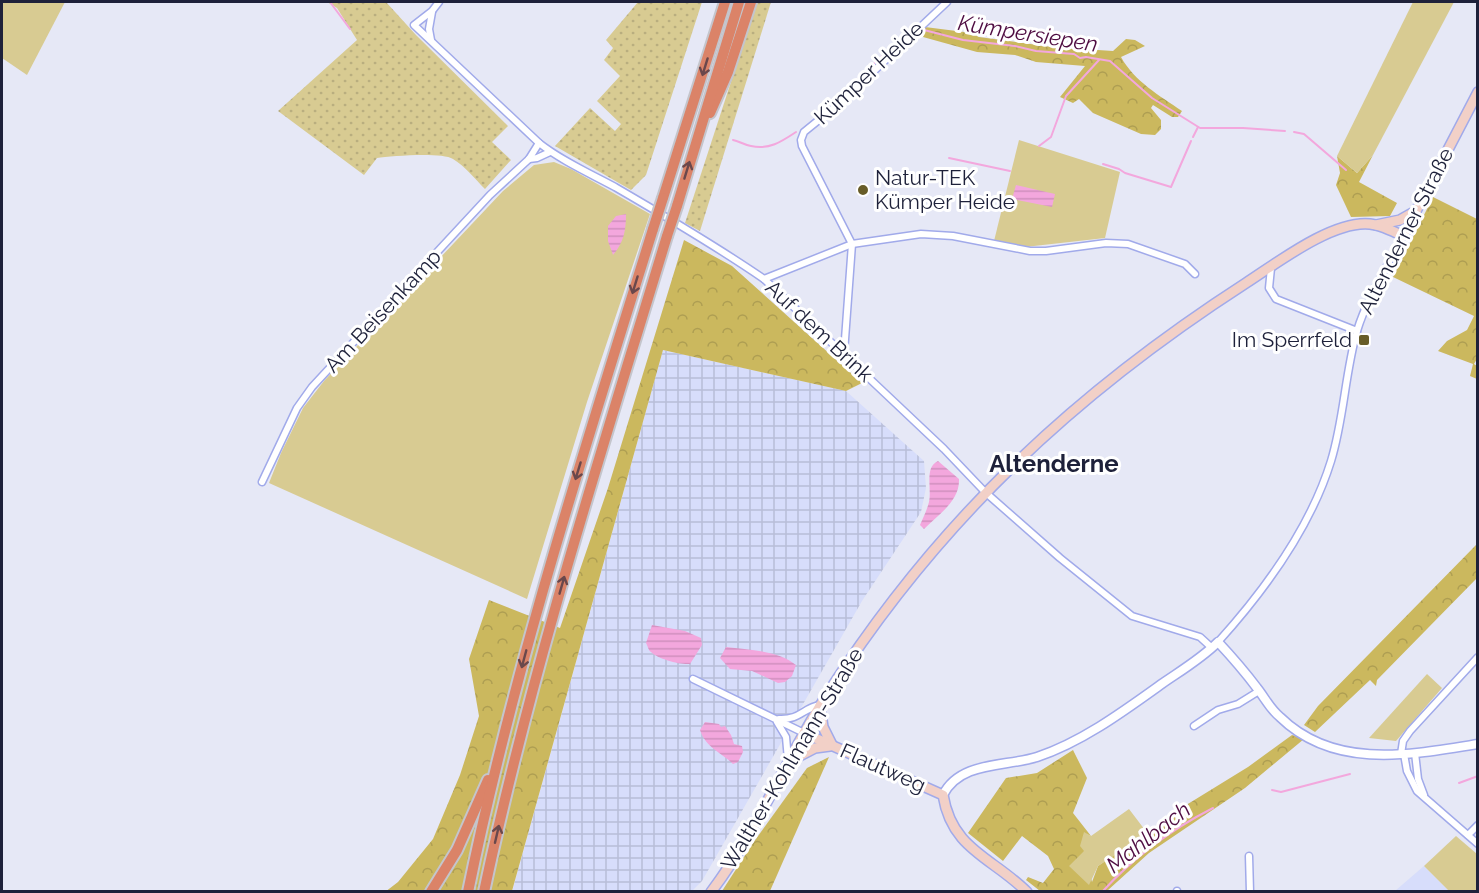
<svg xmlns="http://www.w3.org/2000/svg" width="1479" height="893" font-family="Raleway,sans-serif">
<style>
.built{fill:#d7ddfb}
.industrial{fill:url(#industrial-grid)}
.grass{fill:url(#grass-dots)}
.forest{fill:url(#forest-crowns)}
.green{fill:#d8cb92}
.water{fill:url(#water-rules)}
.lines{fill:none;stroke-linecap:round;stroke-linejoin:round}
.stream{stroke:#f3a7dd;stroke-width:2}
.minor-casing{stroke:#a1aaea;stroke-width:9}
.tertiary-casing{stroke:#a1aaea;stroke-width:11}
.secondary-casing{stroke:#a1aaea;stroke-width:12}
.trunk-casing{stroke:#c4c5cc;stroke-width:14}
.minor{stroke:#fff;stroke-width:6}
.tertiary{stroke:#fff;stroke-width:8}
.secondary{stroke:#f2d0c7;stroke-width:9}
.trunk{stroke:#db8368;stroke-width:10}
.trunk-bridge-casing{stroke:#c4c5cc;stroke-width:14;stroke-linecap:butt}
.trunk-bridge{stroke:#db8368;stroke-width:10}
.oneway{stroke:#6a484c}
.poi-dot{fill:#675c28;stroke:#fff;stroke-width:2}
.labels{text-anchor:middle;stroke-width:6;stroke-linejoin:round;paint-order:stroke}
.street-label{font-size:21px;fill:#1e213a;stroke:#fff}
.poi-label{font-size:21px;fill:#1e213a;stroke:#fff;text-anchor:start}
.water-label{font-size:22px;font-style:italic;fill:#4f0d42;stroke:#fff}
.quarter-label{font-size:24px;font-weight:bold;fill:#1e213a;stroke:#fff}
</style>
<defs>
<pattern id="industrial-grid" width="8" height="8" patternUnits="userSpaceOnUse" patternTransform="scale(1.5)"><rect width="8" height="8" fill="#d7ddfb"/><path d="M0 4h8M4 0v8" fill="none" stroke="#b8bdd8"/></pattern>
<pattern id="grass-dots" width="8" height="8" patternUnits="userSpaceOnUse" patternTransform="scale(1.5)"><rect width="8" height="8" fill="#d8cb92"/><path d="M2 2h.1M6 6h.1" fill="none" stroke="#b9ae7f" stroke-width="1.8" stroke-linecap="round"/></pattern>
<pattern id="forest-crowns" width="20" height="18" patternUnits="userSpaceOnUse" patternTransform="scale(1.5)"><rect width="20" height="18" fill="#cbb85e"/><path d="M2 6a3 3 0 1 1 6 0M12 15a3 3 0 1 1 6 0" fill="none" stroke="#ae9e52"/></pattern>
<pattern id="water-rules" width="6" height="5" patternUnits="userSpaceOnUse" patternTransform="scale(1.5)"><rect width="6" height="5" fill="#f3a7dd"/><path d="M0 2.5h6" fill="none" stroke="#d08fbe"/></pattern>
</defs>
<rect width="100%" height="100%" fill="#e6e8f6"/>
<polygon class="built" points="1424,866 1449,891 1395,891"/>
<polygon class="industrial" points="663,350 846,391 924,461 926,488 921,512 862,601 702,881 692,891 512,892"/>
<g class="grass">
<path d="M327 2H386L416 35 508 126 492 142 511 160 485 189C475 179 465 166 453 159 442 152 391 156 377 158L364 175 278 111 357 40 337 8Z"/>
<polygon points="638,2 702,2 646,175 631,190 555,146 590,108 615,131 621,124 597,101 620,76 604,60 613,48 606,40"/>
<polygon points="757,2 771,2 700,231 685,223"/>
</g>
<g class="forest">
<path d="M925 27 972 33 979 37 1052 47 1113 51 1126 39 1135 40 1145 46 1121 57C1134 81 1160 96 1182 111L1178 117H1172L1153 105 1151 108 1161 120V129L1155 135 1141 134 1093 113 1079 99 1073 103 1060 97 1085 66 1036 62 1015 55 977 52 923 37Z"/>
<polygon points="1373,155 1359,182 1397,203 1390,216 1351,217 1336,185 1340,173 1337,156 1357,173"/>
<polygon points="1433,197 1477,219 1478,357 1474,364 1477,366 1477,379 1470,376 1473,364 1438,351 1447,341 1467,330 1474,316 1393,277"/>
<polygon points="684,240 732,266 862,383 846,391 663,350 512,891 385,892 398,882 433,839 460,775 479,716 469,659 489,600 560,628 608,488"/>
<polygon points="1477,544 1477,578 1377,680 1376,686 1370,680 1315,732 1304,725 1318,706"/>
<polygon points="1292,735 1304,739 1245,788 1149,853 1107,891 1040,891 1026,880 1028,877 1043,883 1054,869 1048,856 1022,836 1003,861 968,833 1006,778 1037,773 1073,750 1087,778 1073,813 1091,836 1084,833 1085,851 1092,882 1098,866 1124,848 1136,843 1183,807 1248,767"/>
<polygon points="829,757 770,891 722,891 753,843 807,768"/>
</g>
<g class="green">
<polygon points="2,2 65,2 27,75 2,58"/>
<polygon points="1413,2 1454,2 1373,155 1357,173 1337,156"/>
<polygon points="1019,140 1120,172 1105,238 1025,247 994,241"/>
<polygon points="554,162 571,169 650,214 587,402 527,599 269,483 281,453 303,408 324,381 503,191 534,165"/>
<polygon points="1427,674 1442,688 1396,741 1369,738"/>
<polygon points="1129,809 1148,834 1098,866 1089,885 1069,866 1084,851 1080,846 1084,832 1091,836"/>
<polygon points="1456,836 1477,854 1477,891 1449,891 1424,866"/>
</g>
<g class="water">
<polygon points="1016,185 1055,194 1052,207 1012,199"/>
<path d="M626 214C626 230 624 242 613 255L608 241V226L616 216Z"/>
<path d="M938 461 959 479C960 501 938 515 924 529L920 525C923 518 927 510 929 502 932 489 924 467 938 461Z"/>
<path d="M652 625 685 631 701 638 702 645 690 664C680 665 658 659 651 652 648 650 648 646 646 643Z"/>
<path d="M726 647C748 650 778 650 796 665L792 676 785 682 778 683 752 671 730 669 720 658Z"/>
<path d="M705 722 719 724 721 727 725 726 731 735 734 744 742 746 743 752 738 762 733 764C721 752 706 748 700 730Z"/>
</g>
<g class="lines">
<g class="stream">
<polyline points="330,2 350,29"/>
<polyline points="924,30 963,40 1015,46 1036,51 1074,54 1080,58 1086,57 1110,61 1152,98 1200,128 1243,128 1285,131"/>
<polyline points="841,95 912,28"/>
<polyline points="1294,132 1304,134 1346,170"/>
<polyline points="1193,137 1198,127"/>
<path d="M733 140C739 141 744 145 751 146 769 150 781 142 796 132"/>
<polyline points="1039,146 1051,137 1066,96 1099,60"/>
<polyline points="949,158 1010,171"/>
<polyline points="1103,164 1119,169 1125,173 1171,187 1191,141"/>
<polyline points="1459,783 1478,776"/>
<polyline points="1272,790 1281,792 1350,774"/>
<path d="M1102 892C1133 858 1172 829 1213 808"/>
</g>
<g class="minor-casing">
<g id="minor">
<path d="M439 2 432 11 414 25 539 143C562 161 589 173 615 187 665 216 716 246 764 279L944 449 985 492 1060 558 1132 616 1200 637 1212 648"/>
<polyline points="431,40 429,29 432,12"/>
<polyline points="529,159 537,158 550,152"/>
<polyline points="1271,268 1269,288 1276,299 1357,331"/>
<polyline points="764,279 852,244 921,234 953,236 1030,251 1046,251 1106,243 1128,244 1185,264 1195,274"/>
<polyline points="844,353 852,244 802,146 801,140 804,132 841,102 947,2"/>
<polyline points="262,482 297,408 312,387 490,195 529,159 539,143"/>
<path d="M1218 642C1265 590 1310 529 1331 461 1344 419 1345 373 1357 331 1367 298 1387 267 1403 236"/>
<polyline points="693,679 804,733"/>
<path d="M779 719C800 720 803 708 820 705"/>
<polyline points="777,722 786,737 788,760"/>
<polyline points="1194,726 1218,710 1238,704 1259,691"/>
<polyline points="1415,753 1418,779 1424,795"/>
<polyline points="1401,754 1403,741 1410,731 1478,657"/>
<polyline points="1404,754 1407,771 1417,791 1478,844"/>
<polyline points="1468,835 1478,825"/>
<polyline points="1249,856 1250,892"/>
<polyline points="1177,892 1177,891"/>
</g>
</g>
<g class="tertiary-casing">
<path id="tertiary" d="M943 795C960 761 1005 767 1037 757 1082 742 1124 711 1163 683 1182 670 1202 658 1218 642 1232 657 1245 672 1257 688 1265 698 1270 709 1280 717 1334 770 1410 755 1478 744"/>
</g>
<g class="secondary-casing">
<g id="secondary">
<polyline points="1376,225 1400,220 1416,211"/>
<polyline points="820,706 823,727 832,745"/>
<path d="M804 733 943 795C952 850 992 857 1027 892"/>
<polyline points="788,762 815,748 830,746"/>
<path d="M711 892C758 830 786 758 828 693 938 521 1074 394 1246 283 1277 263 1333 220 1370 224 1381 225 1393 231 1403 236L1478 92"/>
</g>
</g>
<g class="trunk-casing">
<g id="trunk">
<polyline points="710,113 728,72 751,2"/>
<polyline points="663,198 725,2"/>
<polyline points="677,206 739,2"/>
<polyline points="431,892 457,850 488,780"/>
<path d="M468 892C514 667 585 448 653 229"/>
<path d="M484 892C531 670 601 453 667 236"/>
</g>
</g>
<use href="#minor" class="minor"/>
<use href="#tertiary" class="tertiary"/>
<use href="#secondary" class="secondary"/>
<use href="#trunk" class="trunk"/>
<g class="trunk-bridge-casing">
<g id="trunk-bridge">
<polyline points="653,229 663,198"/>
<polyline points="667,236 677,206"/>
</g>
</g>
<use href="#trunk-bridge" class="trunk-bridge"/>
</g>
<defs><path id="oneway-shaft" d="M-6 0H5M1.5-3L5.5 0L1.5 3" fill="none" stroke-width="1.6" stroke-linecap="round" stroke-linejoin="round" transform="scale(1.5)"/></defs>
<g class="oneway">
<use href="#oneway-shaft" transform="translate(705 67) rotate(107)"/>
<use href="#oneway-shaft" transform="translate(687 170) rotate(-73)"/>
<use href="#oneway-shaft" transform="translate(635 285) rotate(107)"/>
<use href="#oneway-shaft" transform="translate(578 471) rotate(107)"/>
<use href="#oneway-shaft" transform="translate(562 585) rotate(-74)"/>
<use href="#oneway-shaft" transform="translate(524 659) rotate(105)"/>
<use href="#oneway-shaft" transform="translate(497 834) rotate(-77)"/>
</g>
<g class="poi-dot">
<circle cx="863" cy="190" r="6"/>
<rect x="1358" y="334" width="12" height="12" rx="3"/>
</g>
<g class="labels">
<g class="street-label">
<text transform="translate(869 73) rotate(-43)" y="7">Kümper Heide</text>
<text transform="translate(1406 231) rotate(-63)" y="7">Altenderner Straße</text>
<text transform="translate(383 311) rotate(-47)" y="7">Am Beisenkamp</text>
<text transform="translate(819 331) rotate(43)" y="7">Auf dem Brink</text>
<text transform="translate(792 759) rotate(-59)" y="7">Walther-Kohlmann-Straße</text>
<text transform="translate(883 768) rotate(24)" y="7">Flautweg</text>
</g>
<g class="poi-label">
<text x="875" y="185">Natur-TEK<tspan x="875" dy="24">Kümper Heide</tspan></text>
<text x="1352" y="347" text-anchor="end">Im Sperrfeld</text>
</g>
<g class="water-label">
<text transform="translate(1028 33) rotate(9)" y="8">Kümpersiepen</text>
<text transform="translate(1148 837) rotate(-38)" y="8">Mahlbach</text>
</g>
<g class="quarter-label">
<text x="1054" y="472">Altenderne</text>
</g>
</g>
<rect width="1479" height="893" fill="none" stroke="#1e213a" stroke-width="6"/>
</svg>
